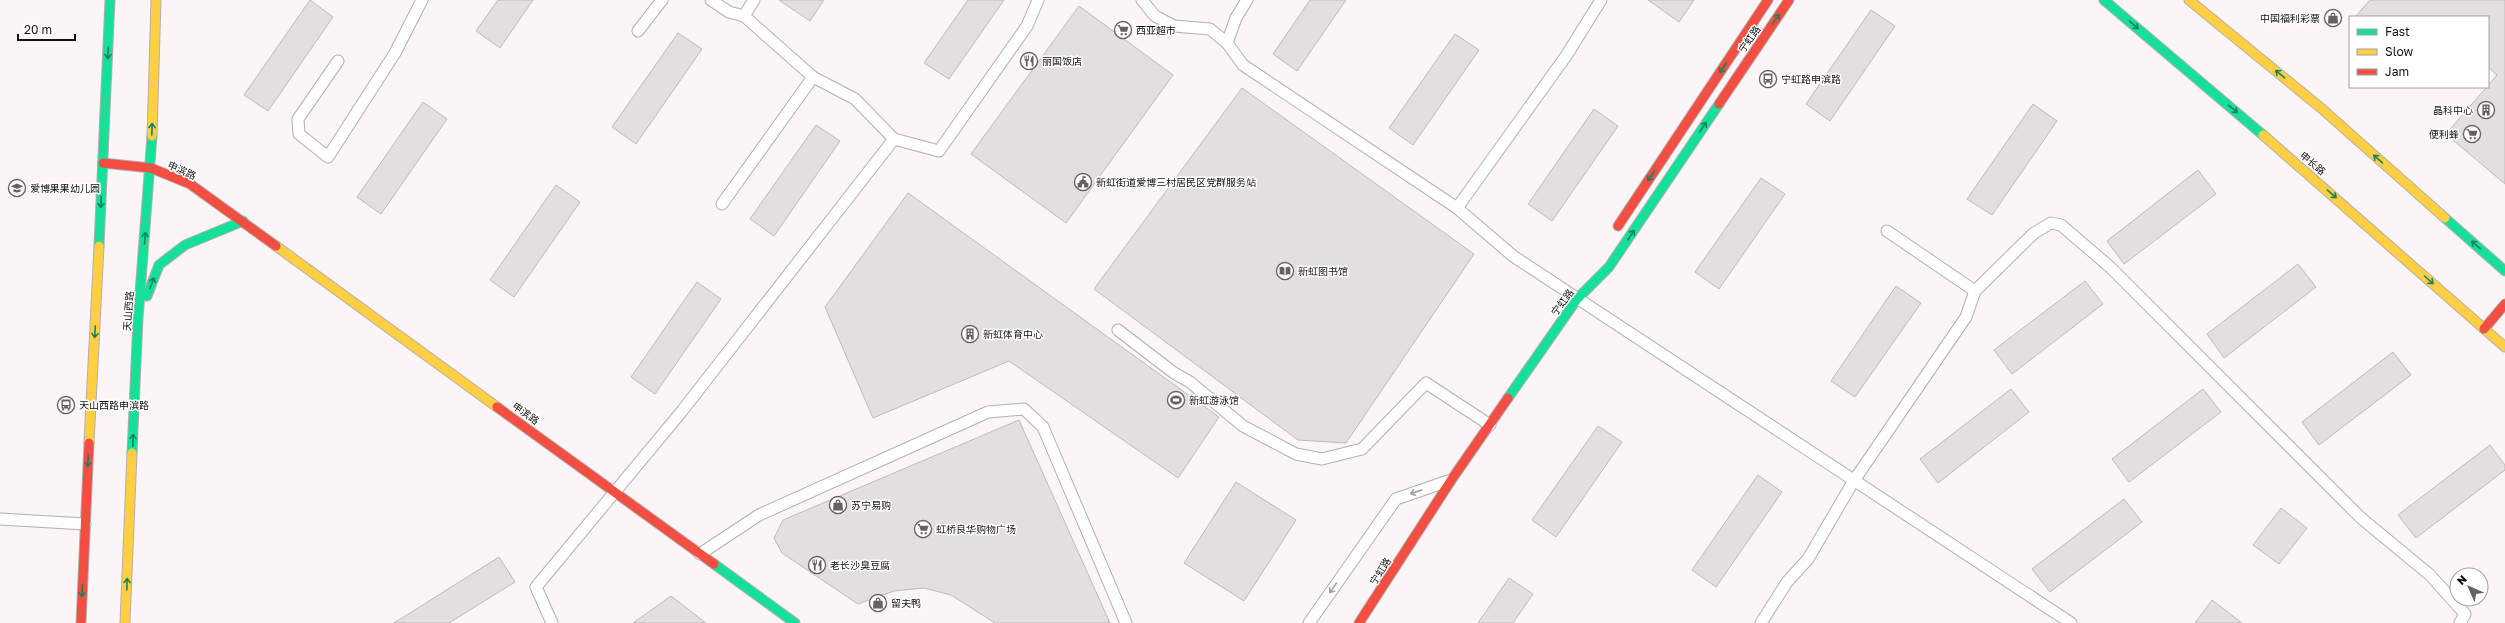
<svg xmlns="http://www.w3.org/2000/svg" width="2505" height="623" font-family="'Golos Text','Noto Sans SC',sans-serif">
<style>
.building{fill:#e3dfdf;stroke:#bdb9ba}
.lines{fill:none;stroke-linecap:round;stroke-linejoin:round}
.lane-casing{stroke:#b4afb0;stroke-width:13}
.fast-casing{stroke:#b4afb0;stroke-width:11}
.slow-casing{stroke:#b4afb0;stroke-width:11}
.jam-casing{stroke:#b4afb0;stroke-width:11}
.lane{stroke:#fefefe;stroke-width:11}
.fast{stroke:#16e098;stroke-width:9}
.slow{stroke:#ffcf43;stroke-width:9}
.jam{stroke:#f24e42;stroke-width:9}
.oneway{stroke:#15835c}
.oneway2{stroke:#a09fa0}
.labels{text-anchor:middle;stroke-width:3;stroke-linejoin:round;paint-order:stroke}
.poi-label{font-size:10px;fill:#141112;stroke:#fff;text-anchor:start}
.street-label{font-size:10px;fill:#141112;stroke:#fff}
</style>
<rect width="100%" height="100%" fill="#fbf5f7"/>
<g class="building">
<polygon points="310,0 333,17 268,111 244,95"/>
<polygon points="498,0 533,0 500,48 476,31"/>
<polygon points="779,0 824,0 810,21"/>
<polygon points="968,0 1004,0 949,79 924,63"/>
<polygon points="1310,0 1346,0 1297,71 1273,54"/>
<polygon points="1648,0 1694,0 1679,22"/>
<polygon points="2370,0 2505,0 2505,184 2446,134 2497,75 2488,67 2488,17 2355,17"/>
<polygon points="1079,6 1173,75 1066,223 971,154"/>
<polygon points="1871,10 1895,26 1830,121 1806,104"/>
<polygon points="678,33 702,49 636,144 612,127"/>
<polygon points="1455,34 1479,50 1413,145 1389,128"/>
<polygon points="1242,88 1474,254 1346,443 1298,440 1094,289"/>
<polygon points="423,102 447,119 381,214 357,197"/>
<polygon points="2033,104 2057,121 1992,215 1967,199"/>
<polygon points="1594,109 1618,126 1552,221 1528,204"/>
<polygon points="816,125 840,141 774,236 750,219"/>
<polygon points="2198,170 2216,194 2124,264 2107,241"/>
<polygon points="1761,178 1785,194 1719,289 1695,272"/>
<polygon points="556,185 580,202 514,297 490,280"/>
<polygon points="908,193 1219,417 1178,478 1009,361 873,418 825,307"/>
<polygon points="2298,264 2316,287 2224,358 2207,334"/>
<polygon points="2085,281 2103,304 2012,374 1994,350"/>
<polygon points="697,282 721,299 655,394 631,377"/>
<polygon points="1896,286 1921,303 1855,397 1831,381"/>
<polygon points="2393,352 2411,375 2319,445 2302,422"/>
<polygon points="2011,389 2029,412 1938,483 1920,459"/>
<polygon points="2203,389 2221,412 2129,482 2112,459"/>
<polygon points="1019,420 1110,623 995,623 951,595 924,588 894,591 858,604 782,553 774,538 783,520"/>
<polygon points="1598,426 1622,442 1556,537 1532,520"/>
<polygon points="2490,445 2505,465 2505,470 2416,538 2398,515"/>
<polygon points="1758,475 1782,492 1716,587 1692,570"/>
<polygon points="1236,482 1296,520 1244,601 1184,563"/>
<polygon points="2124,499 2142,522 2050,592 2032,569"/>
<polygon points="2281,508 2307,528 2279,564 2253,545"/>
<polygon points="499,557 515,582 449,623 394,623"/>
<polygon points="1509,578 1533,594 1513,623 1478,623"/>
<polygon points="671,596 706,623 633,623"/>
<polygon points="2212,600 2242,623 2195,623"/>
</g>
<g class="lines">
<g class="lane-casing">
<g id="lane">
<polyline points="711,0 729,12 744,16 813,77 855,99 894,139 939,151 1027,26 1038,0"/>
<polyline points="1142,0 1155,16 1174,26 1210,29 1227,43 1243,65 1457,208 1513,256 2071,623"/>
<polyline points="744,16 754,0"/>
<polyline points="638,31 662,0"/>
<polyline points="1227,43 1236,18 1247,0"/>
<polyline points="338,61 298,119 299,134 328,157 395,53 422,0"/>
<polyline points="722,204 813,77"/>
<polyline points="1457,208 1566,56 1601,0"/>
<polyline points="1887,231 1975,291"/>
<polyline points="1118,330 1174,373 1190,382 1243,426 1296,454 1322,459 1362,449 1426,383 1490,425"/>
<polyline points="0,519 85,524"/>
<polyline points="700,554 759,515 988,412 1024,409 1043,427 1126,623"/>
<polyline points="552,623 536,587 682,411 894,139"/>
<polyline points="1309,623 1396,499 1448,481"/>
<polyline points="1761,623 1787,582 1808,559 1853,482 1966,317 1975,291 2034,233 2051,223 2061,225 2110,267 2361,518 2430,575 2465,614 2460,623"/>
</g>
</g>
<g class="fast-casing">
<g id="fast">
<polyline points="2104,0 2263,135"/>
<polyline points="2445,218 2505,271"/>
<polyline points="99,246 110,0"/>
<polyline points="147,296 159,265 185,245 243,221"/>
<polyline points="1508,398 1577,299 1609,267 1719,104"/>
<polyline points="132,453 138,319 152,136"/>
<polyline points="714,564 795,623"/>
</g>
</g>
<g class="slow-casing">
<g id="slow">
<polyline points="2189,0 2321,108 2445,218"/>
<polyline points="2263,135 2505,347"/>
<polyline points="152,136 156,0"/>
<polyline points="276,246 497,407"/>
<polyline points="89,443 99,246"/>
<polyline points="125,623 132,453"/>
</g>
</g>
<g class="jam-casing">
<g id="jam">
<polyline points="1719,104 1789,0"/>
<polyline points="103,163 151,168 190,184 276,246"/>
<polyline points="1618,226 1768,0"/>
<polyline points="2484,329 2505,304"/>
<polyline points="497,407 714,564"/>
<polyline points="81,623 89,443"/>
<polyline points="1359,623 1452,479 1508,398"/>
</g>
</g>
<use href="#lane" class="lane"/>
<use href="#fast" class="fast"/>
<use href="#slow" class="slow"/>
<use href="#jam" class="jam"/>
</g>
<defs><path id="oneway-shaft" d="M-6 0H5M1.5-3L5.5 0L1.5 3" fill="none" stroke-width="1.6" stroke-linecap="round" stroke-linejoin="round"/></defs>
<g class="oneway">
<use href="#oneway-shaft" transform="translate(1776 19) rotate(-55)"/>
<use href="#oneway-shaft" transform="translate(2134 25) rotate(40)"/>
<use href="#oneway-shaft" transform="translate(108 53) rotate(93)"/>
<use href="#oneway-shaft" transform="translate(1723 68) rotate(123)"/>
<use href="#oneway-shaft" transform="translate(2280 74) rotate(-141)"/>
<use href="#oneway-shaft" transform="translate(2233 109) rotate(40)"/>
<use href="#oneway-shaft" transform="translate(1703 127) rotate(-56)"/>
<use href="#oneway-shaft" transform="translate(152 129) rotate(-88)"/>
<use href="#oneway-shaft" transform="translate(2378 159) rotate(-139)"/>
<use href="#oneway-shaft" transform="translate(1651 176) rotate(123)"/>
<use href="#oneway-shaft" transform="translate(2332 194) rotate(41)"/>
<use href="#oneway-shaft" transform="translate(101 202) rotate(93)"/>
<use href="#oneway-shaft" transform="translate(1631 235) rotate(-56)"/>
<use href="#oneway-shaft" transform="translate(145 238) rotate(-85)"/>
<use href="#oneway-shaft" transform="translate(2476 245) rotate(-139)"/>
<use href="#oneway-shaft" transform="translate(2429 280) rotate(42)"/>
<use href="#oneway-shaft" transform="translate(152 283) rotate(-69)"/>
<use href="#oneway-shaft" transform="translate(95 332) rotate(93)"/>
<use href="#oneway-shaft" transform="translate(133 440) rotate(-88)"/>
<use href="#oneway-shaft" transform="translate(88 461) rotate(93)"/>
<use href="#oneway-shaft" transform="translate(127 584) rotate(-88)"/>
<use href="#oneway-shaft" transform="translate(82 591) rotate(93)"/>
</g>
<g class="oneway2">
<use href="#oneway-shaft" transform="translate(1416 492) rotate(161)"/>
<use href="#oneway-shaft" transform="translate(1333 588) rotate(125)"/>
</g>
<defs>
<g id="shop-ring" transform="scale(0.9)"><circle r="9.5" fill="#fff" stroke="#656162" stroke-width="1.5"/><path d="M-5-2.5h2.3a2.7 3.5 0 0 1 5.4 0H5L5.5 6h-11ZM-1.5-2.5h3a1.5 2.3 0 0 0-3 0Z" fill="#656162"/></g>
<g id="supermarket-ring" transform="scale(0.9)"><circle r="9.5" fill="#fff" stroke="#656162" stroke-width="1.5"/><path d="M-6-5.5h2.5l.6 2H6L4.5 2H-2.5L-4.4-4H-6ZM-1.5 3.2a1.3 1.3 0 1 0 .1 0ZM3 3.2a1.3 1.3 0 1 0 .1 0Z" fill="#656162"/></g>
<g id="restaurant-ring" transform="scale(0.9)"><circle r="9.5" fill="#fff" stroke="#656162" stroke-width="1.5"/><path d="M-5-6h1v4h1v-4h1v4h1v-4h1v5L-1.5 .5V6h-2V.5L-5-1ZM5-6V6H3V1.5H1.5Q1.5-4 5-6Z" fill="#656162"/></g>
<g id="bus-ring" transform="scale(0.9)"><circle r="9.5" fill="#fff" stroke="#656162" stroke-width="1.5"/><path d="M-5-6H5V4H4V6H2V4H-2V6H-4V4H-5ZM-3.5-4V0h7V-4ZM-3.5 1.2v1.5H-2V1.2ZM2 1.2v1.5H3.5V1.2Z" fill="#656162"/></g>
<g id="building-ring" transform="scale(0.9)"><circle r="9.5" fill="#fff" stroke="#656162" stroke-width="1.5"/><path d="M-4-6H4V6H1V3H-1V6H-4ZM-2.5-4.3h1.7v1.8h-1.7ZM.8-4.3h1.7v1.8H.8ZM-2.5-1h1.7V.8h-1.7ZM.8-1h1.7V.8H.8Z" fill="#656162"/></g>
<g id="civic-ring" transform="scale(0.9)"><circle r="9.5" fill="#fff" stroke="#656162" stroke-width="1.5"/><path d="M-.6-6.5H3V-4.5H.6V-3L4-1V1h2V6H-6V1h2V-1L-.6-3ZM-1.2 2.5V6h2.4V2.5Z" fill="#656162"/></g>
<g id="school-ring" transform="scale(0.9)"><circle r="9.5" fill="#fff" stroke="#656162" stroke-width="1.5"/><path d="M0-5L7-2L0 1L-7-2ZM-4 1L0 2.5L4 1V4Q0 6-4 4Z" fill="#656162"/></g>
<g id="library-ring" transform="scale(0.9)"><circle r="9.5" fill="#fff" stroke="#656162" stroke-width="1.5"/><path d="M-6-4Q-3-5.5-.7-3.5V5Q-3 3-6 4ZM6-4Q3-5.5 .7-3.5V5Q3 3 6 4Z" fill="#656162"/></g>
<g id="stadium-ring" transform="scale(0.9)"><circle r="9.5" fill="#fff" stroke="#656162" stroke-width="1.5"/><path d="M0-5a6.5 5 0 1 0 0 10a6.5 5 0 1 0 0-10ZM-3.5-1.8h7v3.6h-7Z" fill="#656162"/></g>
</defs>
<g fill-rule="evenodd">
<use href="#shop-ring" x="2333" y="18"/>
<use href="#supermarket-ring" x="1123" y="30"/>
<use href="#restaurant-ring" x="1029" y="61"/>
<use href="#bus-ring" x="1768" y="79"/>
<use href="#building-ring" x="2486" y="110"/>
<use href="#supermarket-ring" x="2472" y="134"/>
<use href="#civic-ring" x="1083" y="182"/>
<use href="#school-ring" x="17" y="188"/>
<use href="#library-ring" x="1285" y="271"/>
<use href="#building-ring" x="970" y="334"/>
<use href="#stadium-ring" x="1176" y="400"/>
<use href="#bus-ring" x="66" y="405"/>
<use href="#shop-ring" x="838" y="505"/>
<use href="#supermarket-ring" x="923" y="529"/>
<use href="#restaurant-ring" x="817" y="565"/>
<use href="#shop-ring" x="878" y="603"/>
</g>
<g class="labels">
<g class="poi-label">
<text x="2320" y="22" text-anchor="end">中国福利彩票</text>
<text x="1136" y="34">西亚超市</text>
<text x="1042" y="65">丽国饭店</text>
<text x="1781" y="83">宁虹路申滨路</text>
<text x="2473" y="114" text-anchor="end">晶科中心</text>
<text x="2459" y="138" text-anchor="end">便利蜂</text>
<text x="1096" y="186">新虹街道爱博三村居民区党群服务站</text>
<text x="30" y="192">爱博果果幼儿园</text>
<text x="1298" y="275">新虹图书馆</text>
<text x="983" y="338">新虹体育中心</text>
<text x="1189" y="404">新虹游泳馆</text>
<text x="79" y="409">天山西路申滨路</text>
<text x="851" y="509">苏宁易购</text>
<text x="936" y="533">虹桥良华购物广场</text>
<text x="830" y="569">老长沙臭豆腐</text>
<text x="891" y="607">留夫鸭</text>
</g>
<g class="street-label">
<text transform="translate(1749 39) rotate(-55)" y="4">宁虹路</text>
<text transform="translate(2313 163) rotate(40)" y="4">申长路</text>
<text transform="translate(182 170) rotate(24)" y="4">申滨路</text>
<text transform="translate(1562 302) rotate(-53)" y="4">宁虹路</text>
<text transform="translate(128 311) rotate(-86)" y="4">天山西路</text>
<text transform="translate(526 413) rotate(36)" y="4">申滨路</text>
<text transform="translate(1380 571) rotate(-57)" y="4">宁虹路</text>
</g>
</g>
<rect x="2349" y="16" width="140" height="72" fill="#ffffff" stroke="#a1a0a0"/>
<rect x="2357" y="29" width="20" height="6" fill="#16e098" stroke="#a1a0a0"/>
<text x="2385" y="36" font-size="12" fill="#141112">Fast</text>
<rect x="2357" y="49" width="20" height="6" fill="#ffcf43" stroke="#a1a0a0"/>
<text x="2385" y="56" font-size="12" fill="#141112">Slow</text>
<rect x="2357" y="69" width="20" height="6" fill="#f24e42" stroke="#a1a0a0"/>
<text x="2385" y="76" font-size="12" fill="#141112">Jam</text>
<g transform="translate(2469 587) rotate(315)"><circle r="19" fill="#ffffff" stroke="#a1a0a0"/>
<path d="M0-3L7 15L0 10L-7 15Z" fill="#656162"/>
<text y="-6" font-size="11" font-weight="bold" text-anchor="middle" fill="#141112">N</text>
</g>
<path d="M18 34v6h57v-6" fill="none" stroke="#141112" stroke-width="2"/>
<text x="24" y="34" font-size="12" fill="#141112" stroke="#ffffff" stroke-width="3" paint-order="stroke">20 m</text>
</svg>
